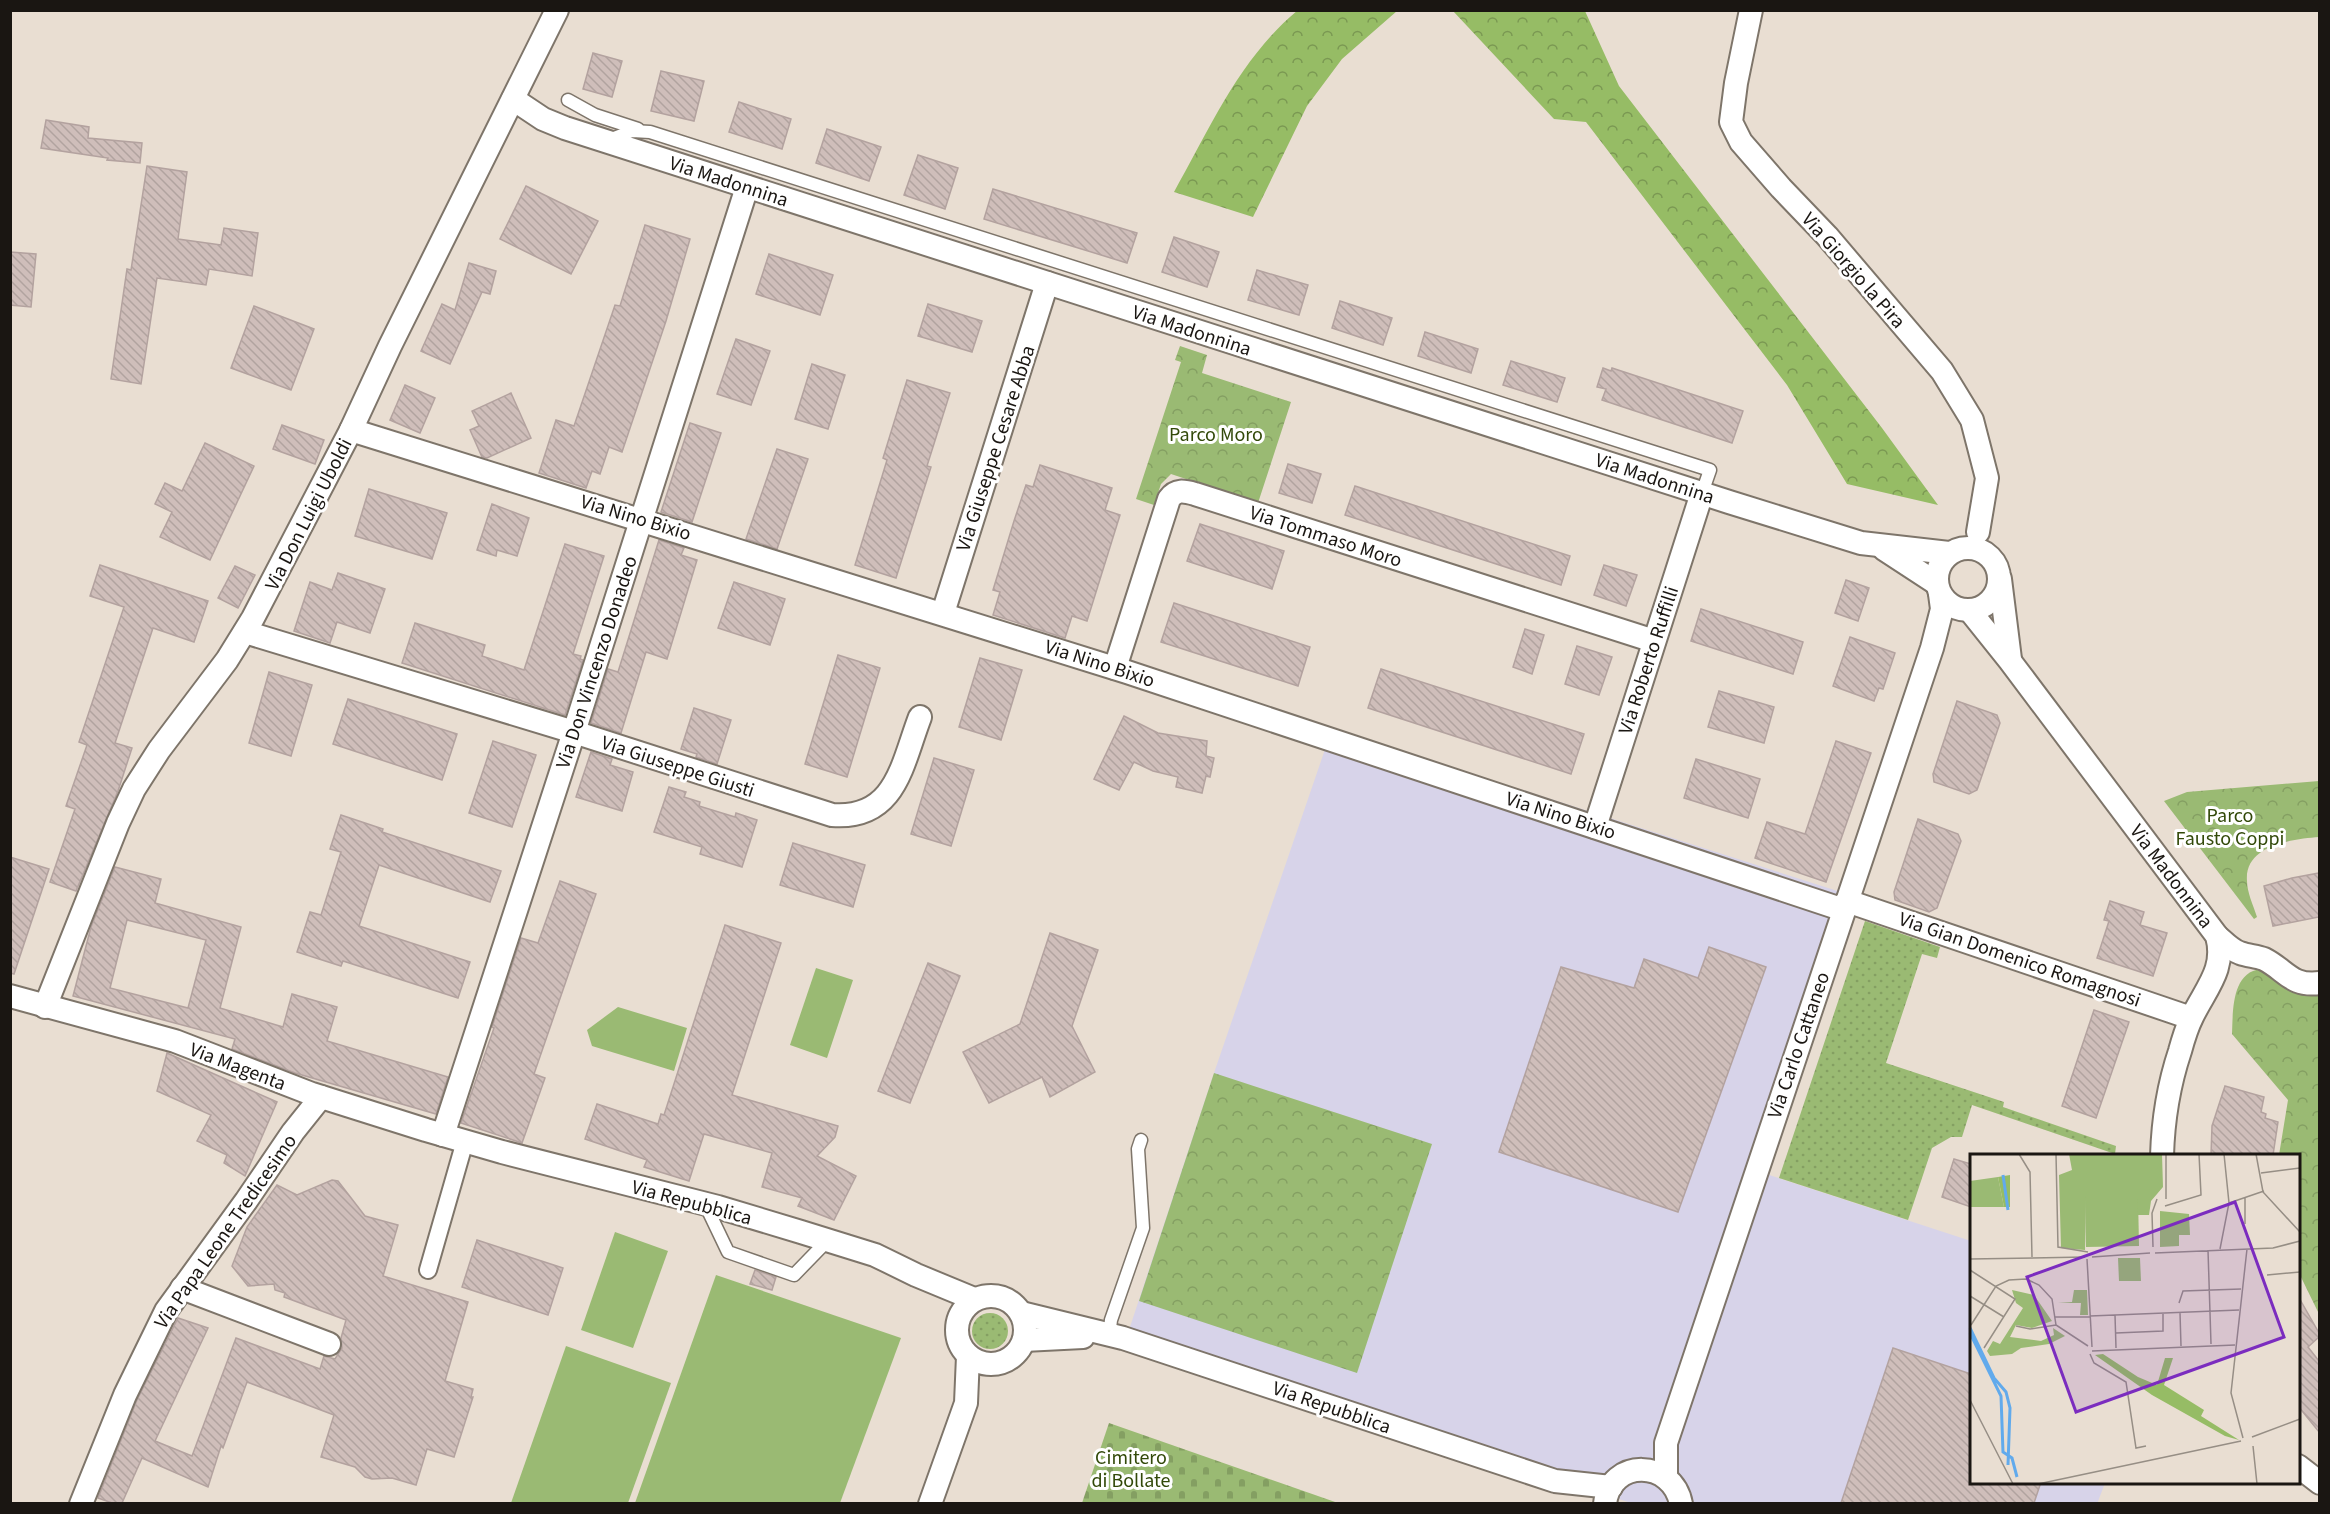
<svg xmlns="http://www.w3.org/2000/svg" width="2330" height="1514" font-family="'Source Sans 3',sans-serif">
<style>
.commercial{fill:#d7d3e9}
.grass{fill:url(#grass-dots)}
.forest{fill:url(#forest-crowns)}
.cemetery{fill:url(#cemetery-stones)}
.park{fill:url(#park-crowns)}
.garden{fill:#9aba73}
.building{fill:url(#building-back-hatch);stroke:#b3a29f;stroke-width:1.5;fill-rule:evenodd}
.lines{fill:none;stroke-linecap:round;stroke-linejoin:round}
.service-casing{stroke:#7e756a;stroke-width:15}
.pedestrian-casing{stroke:#7e756a;stroke-width:20}
.minor-casing{stroke:#7e756a;stroke-width:26}
.service{stroke:#fff;stroke-width:12}
.pedestrian{stroke:#fff;stroke-width:16}
.minor{stroke:#fff;stroke-width:22}
.labels{text-anchor:middle;stroke-width:6;stroke-linejoin:round;paint-order:stroke}
.street-label{font-size:20px;fill:#1a1612;stroke:#fff}
.park-label{font-size:20px;fill:#324909;stroke:#fff}
.inset-river{fill:none;stroke:#61aaec;stroke-width:3}
.inset-road{fill:none;stroke:#968e85;stroke-width:1.5}
.view{fill:#7b2cbf;fill-opacity:0.15;stroke:#7b2cbf;stroke-width:3}
.inset-edge{fill:none;stroke:#1a1612;stroke-width:3}
</style>
<defs>
<pattern id="grass-dots" width="8" height="8" patternUnits="userSpaceOnUse" patternTransform="scale(1.5)"><rect width="8" height="8" fill="#9aba73"/><path d="M2 2h.1M6 6h.1" fill="none" stroke="#849f62" stroke-width="1.8" stroke-linecap="round"/></pattern>
<pattern id="forest-crowns" width="20" height="18" patternUnits="userSpaceOnUse" patternTransform="scale(1.5)"><rect width="20" height="18" fill="#96bc65"/><path d="M2 6a3 3 0 1 1 6 0M12 15a3 3 0 1 1 6 0" fill="none" stroke="#7a9852"/></pattern>
<pattern id="cemetery-stones" width="16" height="16" patternUnits="userSpaceOnUse" patternTransform="scale(1.5)"><rect width="16" height="16" fill="#9aba73"/><path d="M2 7V4a2 2 0 0 1 4 0v3zM10 15v-3a2 2 0 0 1 4 0v3z" fill="#849f62"/></pattern>
<pattern id="park-crowns" width="20" height="18" patternUnits="userSpaceOnUse" patternTransform="scale(1.5)"><rect width="20" height="18" fill="#9aba73"/><path d="M2 6a3 3 0 1 1 6 0M12 15a3 3 0 1 1 6 0" fill="none" stroke="#849f62"/></pattern>
<pattern id="building-back-hatch" width="6" height="6" patternUnits="userSpaceOnUse" patternTransform="scale(1.5)"><rect width="6" height="6" fill="#cfbeba"/><path d="M-1 5l2 2M0 0l6 6M5-1l2 2" fill="none" stroke="#b1a39f"/></pattern>
</defs>
<rect width="100%" height="100%" fill="#e9ded2"/>
<polygon class="commercial" points="1332,729 1853,896 1760,1172 1971,1241 1972,1482 2105,1483 2097,1504 1631,1503 1126,1339 1214,1073"/>
<g class="grass">
<polygon points="1865,921 1940,947 1937,958 1922,954 1886,1063 2004,1102 2003,1107 2116,1146 2115,1154 1972,1105 1962,1137 1951,1137 1932,1148 1908,1220 1779,1178"/>
<circle cx="990" cy="1331" r="18"/>
</g>
<g class="forest">
<path d="M1298 10 1397 11 1342 59 1307 106 1253 217 1174 192C1210 128 1240 58 1298 10Z"/>
<polygon points="1453,11 1585,11 1619,86 1882,428 1938,505 1847,484 1787,385 1586,122 1554,119"/>
</g>
<polygon class="cemetery" points="1109,1423 1338,1503 1082,1503"/>
<g class="park">
<polygon points="1180,346 1207,355 1202,373 1291,402 1258,503 1171,474 1161,484 1154,505 1136,499 1181,362 1175,360"/>
<path d="M2319 781V837C2293 839 2244 845 2247 881 2247 892 2253 905 2257 917L2254 919 2164 801 2187 792Z"/>
<path d="M2261 969C2288 983 2282 996 2319 991V1314L2299 1273 2298 1156 2279 1155 2288 1100 2232 1034C2233 1013 2231 972 2261 969Z"/>
<polygon points="1214,1073 1432,1144 1357,1373 1139,1301"/>
</g>
<g class="garden">
<polygon points="816,968 853,980 827,1058 790,1045"/>
<polygon points="618,1007 687,1028 674,1071 592,1046 587,1030"/>
<polygon points="615,1232 668,1251 633,1348 581,1330"/>
<polygon points="716,1275 901,1338 840,1503 635,1503"/>
<polygon points="566,1346 671,1383 628,1503 511,1503"/>
</g>
<g class="building">
<polygon points="593,53 622,61 612,97 583,89"/>
<polygon points="661,71 704,81 694,121 651,111"/>
<polygon points="739,102 791,119 782,149 729,132"/>
<polygon points="46,120 89,127 88,138 142,143 140,163 107,160 108,158 41,148"/>
<polygon points="827,129 881,147 869,181 816,163"/>
<polygon points="918,155 958,168 945,209 904,195"/>
<polygon points="147,166 187,172 178,239 221,245 224,228 258,233 252,276 209,269 206,285 157,278 141,384 111,379 127,269 131,270"/>
<polygon points="526,186 598,221 571,274 500,239"/>
<polygon points="993,189 1137,233 1127,263 984,219"/>
<polygon points="645,225 690,239 666,321 622,452 609,447 600,474 592,471 586,488 539,473 556,420 574,426 615,305 620,306"/>
<polygon points="1174,237 1219,252 1207,287 1162,272"/>
<polygon points="10,252 36,254 31,307 10,305"/>
<polygon points="769,254 833,275 820,315 756,294"/>
<polygon points="469,263 496,271 490,294 482,292 450,364 421,351 442,304 455,310"/>
<polygon points="1257,270 1308,285 1299,315 1248,300"/>
<polygon points="1340,301 1392,318 1383,345 1332,328"/>
<polygon points="928,304 982,321 972,352 918,336"/>
<polygon points="254,306 314,329 291,390 231,368"/>
<polygon points="1425,332 1478,349 1471,373 1418,356"/>
<polygon points="736,339 770,351 751,405 717,394"/>
<polygon points="1511,361 1565,378 1557,402 1503,385"/>
<polygon points="812,364 845,375 828,429 795,419"/>
<polygon points="1603,368 1611,371 1612,368 1743,411 1732,443 1602,400 1606,389 1597,387"/>
<polygon points="907,380 950,393 927,466 931,467 896,578 855,565 887,460 883,458"/>
<polygon points="405,385 435,398 420,433 390,420"/>
<polygon points="511,393 531,438 487,458 482,457 470,430 479,426 472,411"/>
<polygon points="690,423 721,433 692,522 661,512"/>
<polygon points="282,425 324,440 315,464 273,449"/>
<polygon points="205,443 254,466 210,560 160,537 172,512 155,504 165,483 182,491"/>
<polygon points="777,449 808,459 777,549 746,539"/>
<polygon points="1288,464 1321,474 1312,503 1279,493"/>
<polygon points="1040,465 1112,488 1105,510 1120,515 1087,621 1072,616 1065,638 993,615 1000,592 993,590 1014,521 1026,485 1033,487"/>
<polygon points="1355,486 1570,556 1561,585 1345,515"/>
<polygon points="369,489 447,513 432,559 355,536"/>
<polygon points="492,504 529,518 517,556 497,550 496,556 477,550"/>
<polygon points="1200,524 1284,551 1272,589 1187,561"/>
<polygon points="659,540 684,548 681,555 697,560 667,659 646,652 621,733 591,723 608,669 618,672"/>
<polygon points="565,544 604,556 573,654 581,656 580,659 583,660 565,715 402,663 415,623 485,645 482,656 524,670"/>
<polygon points="100,565 208,601 194,642 153,628 115,743 132,748 118,791 76,891 50,882 75,809 66,806 87,745 79,742 124,607 90,596"/>
<polygon points="1604,565 1637,575 1626,606 1594,595"/>
<polygon points="235,566 255,575 238,608 218,598"/>
<polygon points="338,573 385,589 370,633 337,622 330,643 294,631 310,582 332,590"/>
<polygon points="1846,580 1869,588 1858,621 1835,613"/>
<polygon points="734,582 785,599 770,645 718,628"/>
<polygon points="1174,603 1310,647 1298,686 1161,642"/>
<polygon points="1701,609 1803,642 1793,674 1691,641"/>
<polygon points="1525,629 1544,635 1532,674 1513,667"/>
<polygon points="1850,637 1895,653 1883,689 1879,688 1874,701 1833,686"/>
<polygon points="1577,646 1612,657 1599,695 1565,684"/>
<polygon points="838,655 880,668 847,777 805,764"/>
<polygon points="980,658 1022,670 1001,740 959,727"/>
<polygon points="1381,669 1584,734 1571,774 1368,708"/>
<polygon points="269,672 312,685 291,756 249,743"/>
<polygon points="1719,691 1774,707 1764,743 1708,727"/>
<polygon points="348,699 457,734 442,780 333,744"/>
<polygon points="1957,701 1997,715 2000,723 1977,790 1969,794 1934,782 1933,774"/>
<polygon points="694,708 731,720 717,764 696,757 697,754 681,749"/>
<polygon points="1124,716 1158,733 1207,741 1206,756 1214,758 1210,777 1206,776 1202,793 1176,787 1178,777 1153,771 1134,762 1119,790 1094,779"/>
<polygon points="493,741 536,755 512,827 469,813"/>
<polygon points="1836,741 1871,753 1826,882 1755,858 1767,822 1805,834"/>
<polygon points="591,752 612,759 610,765 633,772 622,811 576,797"/>
<polygon points="934,758 974,770 951,846 911,834"/>
<polygon points="1696,759 1760,779 1748,818 1684,798"/>
<polygon points="669,787 686,792 684,797 700,802 699,806 735,817 736,813 757,820 742,867 700,854 702,847 654,832"/>
<polygon points="341,815 383,829 382,832 501,871 490,902 379,865 359,926 470,962 458,998 343,961 341,966 297,952 310,912 321,915 341,852 330,849"/>
<polygon points="1918,819 1958,834 1961,841 1937,908 1929,912 1895,900 1894,892"/>
<polygon points="793,843 865,865 853,907 780,885"/>
<polygon points="10,857 49,869 14,974 10,973"/>
<path d="M115 867 161 879 155 903 241 927 220 1008 283 1027 292 994 337 1007 327 1041 448 1077 436 1114 295 1073 232 1049 235 1039 73 996 91 927ZM127 920 206 940 188 1008 110 988Z"/>
<polygon points="2319,873 2319,917 2273,926 2264,886 2292,878"/>
<polygon points="560,881 596,894 534,1074 545,1078 522,1143 461,1123 494,1028 492,1027 521,938 538,943"/>
<polygon points="2110,901 2144,912 2140,925 2167,933 2153,976 2097,958 2109,921 2104,920"/>
<polygon points="725,925 781,943 732,1095 838,1126 835,1137 817,1156 856,1176 834,1220 798,1206 802,1198 762,1187 772,1153 704,1134 689,1181 644,1167 647,1160 585,1139 597,1104 658,1124 661,1114 664,1115"/>
<polygon points="1050,933 1098,950 1072,1026 1095,1072 1050,1097 1042,1077 989,1103 963,1052 1020,1024"/>
<polygon points="1709,947 1766,967 1678,1212 1499,1152 1561,967 1634,988 1644,959 1698,978"/>
<polygon points="928,963 960,976 910,1103 878,1091"/>
<polygon points="2094,1010 2129,1022 2096,1118 2062,1106"/>
<polygon points="167,1053 277,1102 245,1176 224,1163 227,1155 197,1141 211,1115 157,1091"/>
<polygon points="2225,1086 2264,1097 2261,1112 2266,1114 2265,1118 2278,1122 2273,1155 2211,1155 2212,1126"/>
<polygon points="1954,1159 1971,1164 1971,1207 1942,1197"/>
<polygon points="332,1180 338,1181 365,1216 398,1225 383,1276 468,1302 445,1381 473,1389 471,1397 473,1397 454,1457 427,1449 416,1485 392,1478 372,1479 365,1477 355,1467 321,1457 334,1415 247,1382 223,1448 221,1446 208,1487 142,1458 122,1503 112,1503 98,1498 137,1400 178,1318 208,1328 155,1441 192,1456 236,1338 320,1369 324,1356 335,1359 342,1348 341,1338 346,1320 284,1297 285,1293 275,1290 274,1284 248,1286 232,1266 247,1227 277,1185 297,1195"/>
<polygon points="477,1240 563,1268 548,1315 462,1287"/>
<polygon points="755,1270 776,1277 772,1290 750,1284"/>
<polygon points="2298,1296 2319,1333 2319,1337 2308,1347 2319,1361 2319,1432 2298,1406"/>
<polygon points="1893,1348 1971,1374 1971,1482 2041,1482 2034,1503 1841,1503"/>
</g>
<g class="lines">
<g class="service-casing">
<g id="service">
<polyline points="568,100 595,115 638,129"/>
<polyline points="606,141 632,131 650,132 1710,470 1702,493"/>
<polyline points="705,1204 728,1252 794,1275 828,1240"/>
<polyline points="1109,1336 1111,1320 1143,1228 1138,1149 1141,1140"/>
</g>
</g>
<g class="pedestrian-casing">
<polyline id="pedestrian" points="428,1270 465,1141"/>
</g>
<g class="minor-casing">
<g id="minor">
<polyline points="1751,10 1736,83 1731,122 1741,142 1781,188 1827,236 1942,371 1972,420 1987,478 1978,532"/>
<polyline points="513,99 543,119 565,128 1729,502 1861,543 1949,553"/>
<polyline points="351,430 1127,672 1844,910"/>
<circle cx="1968" cy="579" r="31"/>
<polyline points="1884,549 1936,583"/>
<polyline points="2000,579 2010,659"/>
<path d="M1970 611 2010 661 2217 936C2226 969 2206 988 2192 1017 2187 1027 2183 1040 2180 1051 2169 1084 2163 1121 2162 1156"/>
<polyline points="943,613 1047,283"/>
<path d="M245 632 574 732 832 815C896 820 902 764 920 717"/>
<path d="M1115 668 1169 499C1176 489 1184 491 1195 494L1654 641"/>
<polyline points="1595,827 1702,493"/>
<polyline points="1847,901 2191,1018"/>
<path d="M2217 936C2224 942 2231 950 2240 953 2248 956 2256 956 2264 959 2286 970 2291 987 2320 983"/>
<polyline points="10,996 175,1041 312,1094 426,1130 502,1152 718,1207 801,1232 875,1255 916,1275 974,1299"/>
<polyline points="45,1007 118,823 134,789 159,750 227,660 253,618 351,430 390,346 557,10"/>
<polyline points="443,1135 574,732 747,187"/>
<polyline points="182,1288 329,1344"/>
<circle cx="991" cy="1330" r="34"/>
<polyline points="1021,1313 1123,1338 1555,1481 1611,1487"/>
<polyline points="1024,1340 1083,1337"/>
<polyline points="2298,1466 2320,1483"/>
<polyline points="1666,1476 1666,1443 1932,648 1942,609 1940,594"/>
<polyline points="81,1504 125,1395 166,1311 246,1201 293,1132 321,1097"/>
<polyline points="930,1504 966,1403 968,1356"/>
<path d="M1605 1504C1610 1458 1673 1459 1681 1504"/>
</g>
</g>
<use href="#service" class="service"/>
<use href="#pedestrian" class="pedestrian"/>
<use href="#minor" class="minor"/>
</g>
<g class="labels">
<g class="street-label">
<text transform="translate(729 181) rotate(18)" y="7">Via Madonnina</text>
<text transform="translate(1854 270) rotate(49)" y="7">Via Giorgio la Pira</text>
<text transform="translate(1192 330) rotate(18)" y="7">Via Madonnina</text>
<text transform="translate(995 448) rotate(-72)" y="7">Via Giuseppe Cesare Abba</text>
<text transform="translate(1655 478) rotate(18)" y="7">Via Madonnina</text>
<text transform="translate(308 514) rotate(-63)" y="7">Via Don Luigi Uboldi</text>
<text transform="translate(636 517) rotate(17)" y="7">Via Nino Bixio</text>
<text transform="translate(1326 536) rotate(18)" y="7">Via Tommaso Moro</text>
<text transform="translate(1648 660) rotate(-72)" y="7">Via Roberto Ruffilli</text>
<text transform="translate(596 662) rotate(-72)" y="7">Via Don Vincenzo Donadeo</text>
<text transform="translate(1100 663) rotate(18)" y="7">Via Nino Bixio</text>
<text transform="translate(678 766) rotate(18)" y="7">Via Giuseppe Giusti</text>
<text transform="translate(1561 815) rotate(18)" y="7">Via Nino Bixio</text>
<text transform="translate(2172 876) rotate(53)" y="7">Via Madonnina</text>
<text transform="translate(2020 959) rotate(19)" y="7">Via Gian Domenico Romagnosi</text>
<text transform="translate(1798 1045) rotate(-71)" y="7">Via Carlo Cattaneo</text>
<text transform="translate(238 1066) rotate(21)" y="7">Via Magenta</text>
<text transform="translate(692 1202) rotate(15)" y="7">Via Repubblica</text>
<text transform="translate(225 1231) rotate(-55)" y="7">Via Papa Leone Tredicesimo</text>
<text transform="translate(1332 1407) rotate(19)" y="7">Via Repubblica</text>
</g>
<g class="park-label">
<text x="1216" y="441">Parco Moro</text>
<text x="2230" y="822">Parco<tspan x="2230" dy="23">Fausto Coppi</tspan></text>
<text x="1131" y="1464">Cimitero<tspan x="1131" dy="23">di Bollate</tspan></text>
</g>
</g>
<g transform="translate(1970 1154)">
<rect width="330" height="330" fill="#e9ded2"/>
<path d="M28 23 34 53H0V27ZM104 136H117L118 161H110L111 149H88L102 148Z" fill="#9aba73"/>
<path d="M40 21V53H34L28 23ZM133 200 168 223 187 231 195 204H203L194 231 234 256 231 262 269 286 255 282 182 241 125 201Z" fill="#96bc65"/>
<path d="M115 42H168L169 92 116 93Z" fill="#9aba73"/>
<path d="M99 0H192L193 33 181 47 179 61H168L167 42H116L115 96 91 94 89 21 102 16ZM148 104H170L171 127H149ZM42 136 64 141 82 167 62 174 46 171 40 183 71 187 84 181 83 174 95 182 79 190 51 194 42 200 20 202 17 197 23 187 30 190 53 154 46 149Z" fill="#9aba73"/>
<path d="M190 57 219 60 220 81H209V92L190 93Z" fill="#9aba73"/>
<path class="inset-river" d="M33 21 38 56M0 174 24 224 36 238 40 254 38 311M0 179 31 242 33 298 42 304 47 323"/>
<path class="inset-road" d="M49 0 60 18 62 103M86 0 88 93 118 98M196 0V45M286 0 293 38 330 78M291 19 330 14M275 44V70M259 49 294 37M195 52 231 41 229 0M183 93 182 59 187 45M250 95 259 49 254 0M238 96 241 190M185 99 303 94 330 87M122 103 180 99M0 105 115 103M117 105 122 193M0 116 45 145 14 194M297 121 330 118M0 142 34 163M209 149 213 137 271 135M210 159 211 192M145 161 146 194M120 162 269 156M85 163H120M1 171 26 132 39 126 56 125 69 131 82 145 86 171 118 192M46 172 60 175 86 171M146 179 193 177V159M122 197 265 191M120 200 124 209 156 228 166 294 176 292M0 246 43 330M282 283 330 265M273 284 261 239 277 95M283 292 287 330M68 330 271 287"/>
<path class="view" d="M265 48 314 183 106 258 57 123Z"/>
<rect width="330" height="330" class="inset-edge"/>
</g>
<rect width="2330" height="1514" fill="none" stroke="#1a1612" stroke-width="24"/>
</svg>
